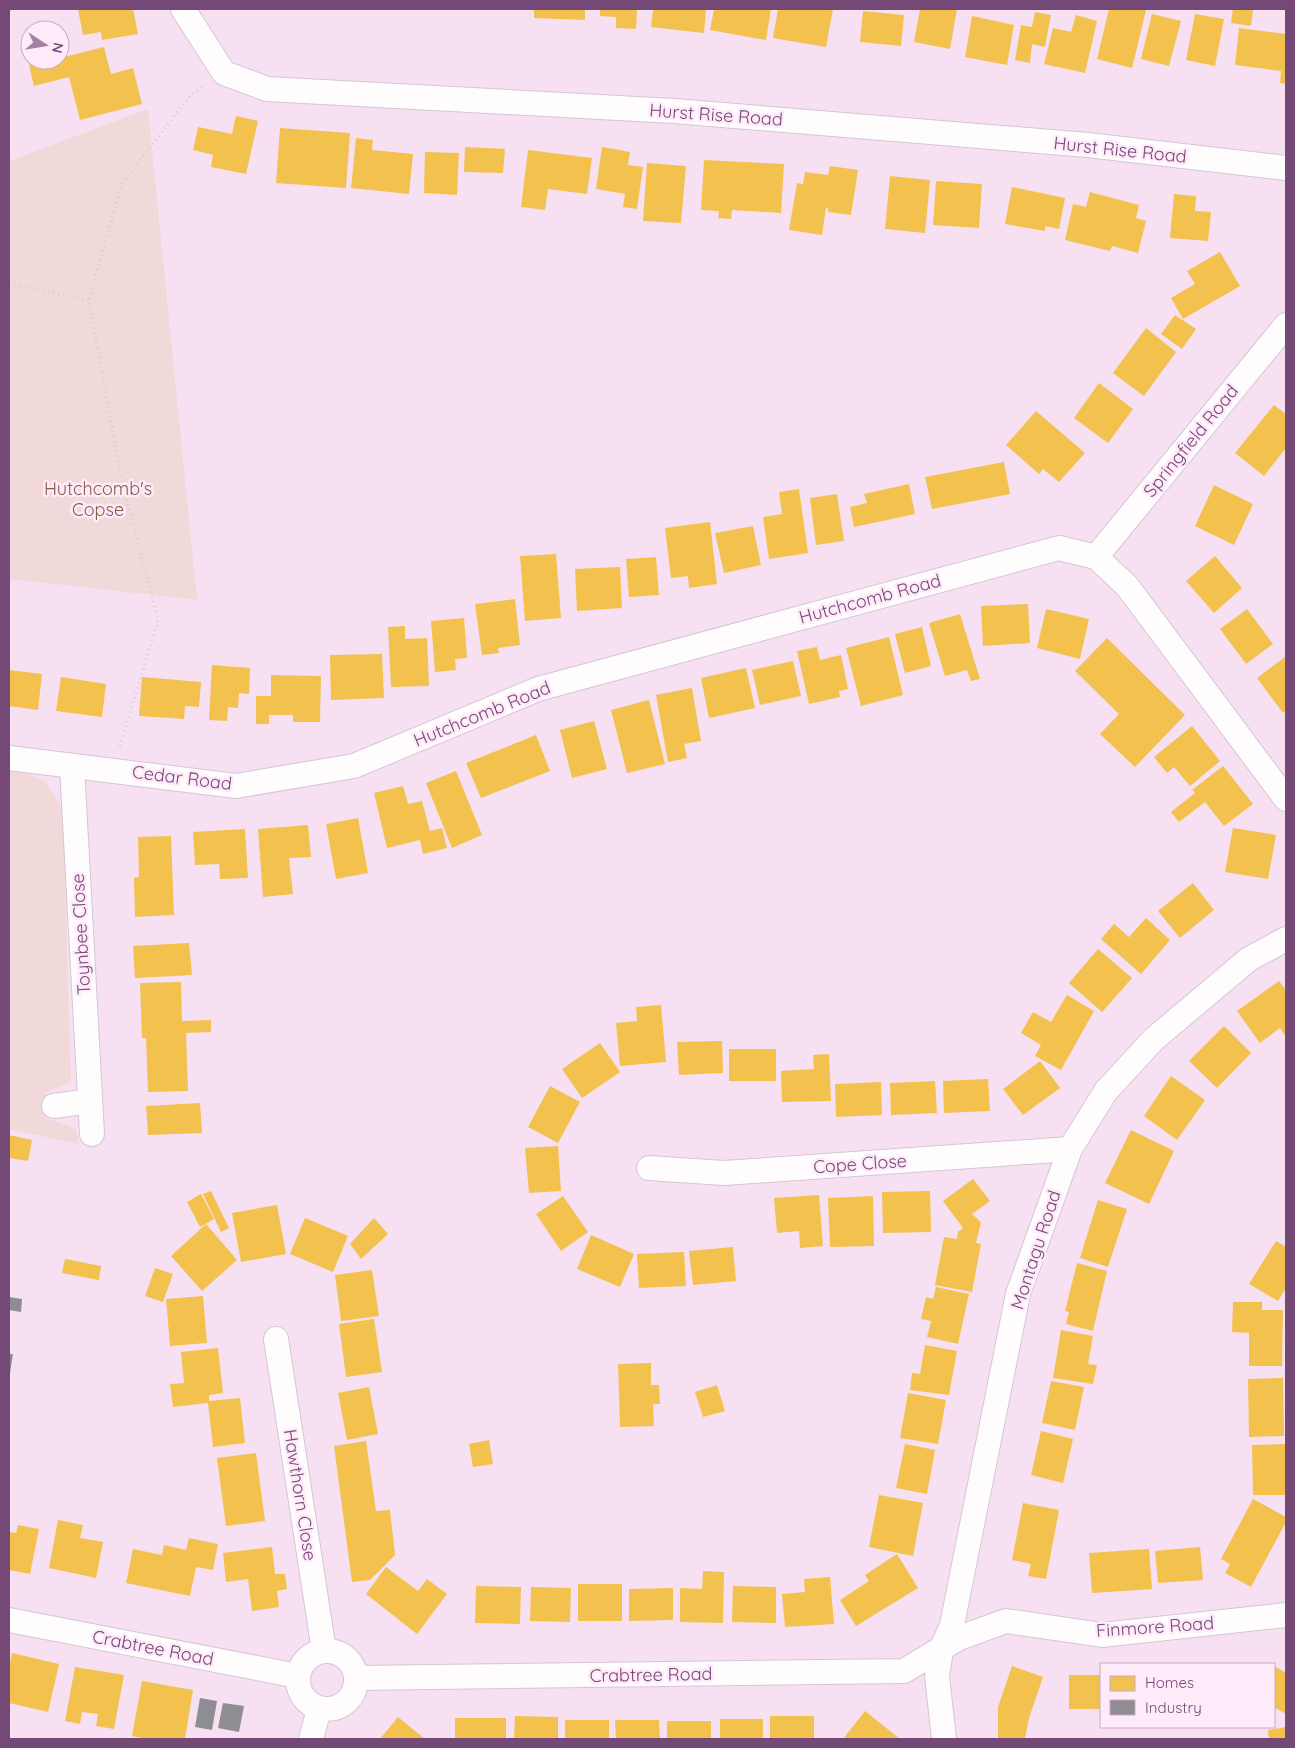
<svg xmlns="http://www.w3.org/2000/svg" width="1295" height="1748" font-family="Quicksand,sans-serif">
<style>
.residential{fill:#f8e0f3;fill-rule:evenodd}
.green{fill:#f0d9d8}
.homes{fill:#f2c14e}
.industry{fill:#8d8d92}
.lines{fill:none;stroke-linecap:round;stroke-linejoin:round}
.minor-casing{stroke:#d4c7d2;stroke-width:26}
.path{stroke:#d8cad8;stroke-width:3;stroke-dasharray:1 4;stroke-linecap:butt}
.minor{stroke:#fefcfd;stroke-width:24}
.labels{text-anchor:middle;stroke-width:5;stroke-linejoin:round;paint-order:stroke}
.street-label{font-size:18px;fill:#754976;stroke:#ffeafa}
.park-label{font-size:18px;fill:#885c46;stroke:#ffeafa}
</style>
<rect width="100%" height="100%" fill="#f7eaf3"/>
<path class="residential" d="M9 9H1286V1739H9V579L197 600 148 110 9 161ZM30 30H60V60H30ZM1101 1664H1274V1727H1101Z"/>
<g class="green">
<polygon points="148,109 197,600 9,579 9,161"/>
<polygon points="9,770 23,772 45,781 63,810 71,1082 46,1092 46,1118 76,1129 79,1144 9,1129"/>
</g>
<g class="homes">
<polygon points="78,9 133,9 138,34 102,40 101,32 83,35"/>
<polygon points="534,9 585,9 585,20 534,18"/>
<polygon points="600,9 637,9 636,29 616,28 616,17 600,16"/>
<polygon points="653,9 706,9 704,33 651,27"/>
<polygon points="714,9 771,9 766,40 710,30"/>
<polygon points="778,9 833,9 826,47 773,38"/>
<polygon points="920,9 957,9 950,49 914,42"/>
<polygon points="1109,9 1146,10 1132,68 1097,59"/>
<polygon points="1233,9 1253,9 1251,26 1231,23"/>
<polygon points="863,11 904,15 901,46 860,42"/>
<polygon points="1035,12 1051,15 1045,47 1032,44 1030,63 1015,60 1021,25 1032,27"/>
<polygon points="1152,14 1181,21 1169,66 1141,59"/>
<polygon points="1195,14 1224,19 1215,66 1186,60"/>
<polygon points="1076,15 1097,21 1085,73 1044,64 1053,28 1071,32"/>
<polygon points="972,16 1014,25 1007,65 965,57"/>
<polygon points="1239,28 1286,34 1286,84 1280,83 1281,71 1235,65"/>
<polygon points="104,47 111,74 133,68 142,104 80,120 69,77 34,86 29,65 50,60 60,60 60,58"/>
<polygon points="236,116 258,121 246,174 211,167 213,155 193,150 198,127 232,134"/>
<polygon points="280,128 350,133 346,188 276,183"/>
<polygon points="356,138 373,140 372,150 413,154 409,194 351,188"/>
<polygon points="465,147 505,149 503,173 464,172"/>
<polygon points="602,147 630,152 628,165 643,167 637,209 623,207 625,194 596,189"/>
<polygon points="528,150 592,158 587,194 548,189 545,210 521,207"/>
<polygon points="425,152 459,153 457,195 424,193"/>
<polygon points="704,160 784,164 781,213 732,210 731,219 718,218 719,211 701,210"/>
<polygon points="647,163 686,166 681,223 643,221"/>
<polygon points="830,166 858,170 851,215 828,212 828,208 826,208 822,235 789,230 797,183 803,184 805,172 828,175"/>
<polygon points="890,176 930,180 925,233 885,229"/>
<polygon points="936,181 982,184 979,228 933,225"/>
<polygon points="1012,187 1065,198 1059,229 1045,226 1045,231 1005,224"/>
<polygon points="1090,192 1139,205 1136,218 1146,221 1138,253 1112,246 1110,251 1065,240 1073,204 1086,207"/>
<polygon points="1174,194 1196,196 1195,211 1211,212 1208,241 1170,238"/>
<polygon points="1220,252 1240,286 1183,319 1171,298 1195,284 1187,271"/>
<polygon points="1175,315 1196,329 1182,349 1161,334"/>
<polygon points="1146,328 1176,352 1144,396 1113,373"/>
<polygon points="1099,383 1133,409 1108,443 1074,418"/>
<polygon points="1274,405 1286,414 1286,448 1264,476 1235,453"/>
<polygon points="1036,411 1085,453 1059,482 1043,469 1039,474 1006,445"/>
<polygon points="1004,462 1010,494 932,509 925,477"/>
<polygon points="909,484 915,514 854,527 850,507 867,503 864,494"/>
<polygon points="1214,485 1253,504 1234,545 1195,526"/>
<polygon points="799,489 808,553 769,559 763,517 782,514 779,492"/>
<polygon points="837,494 844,541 816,545 810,498"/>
<polygon points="710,522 717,584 689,588 688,576 671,578 665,528"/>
<polygon points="753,526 761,565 724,573 715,533"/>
<polygon points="556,554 561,618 525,621 520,556"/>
<polygon points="1215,556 1242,588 1214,613 1186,581"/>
<polygon points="656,557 659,595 629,597 626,559"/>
<polygon points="620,567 622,608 577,611 575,569"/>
<polygon points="515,599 520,645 498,648 499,653 482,655 475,604"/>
<polygon points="1028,604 1030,643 983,646 981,606"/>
<polygon points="1046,609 1089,619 1080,659 1037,648"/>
<polygon points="1247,609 1273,644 1246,664 1220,629"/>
<polygon points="960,614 980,679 971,681 967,670 945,676 929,623"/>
<polygon points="464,618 467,658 455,659 456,670 435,672 431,621"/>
<polygon points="405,626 405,639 427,638 429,686 391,687 388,627"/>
<polygon points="922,627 931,666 905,673 895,634"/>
<polygon points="889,637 903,695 861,706 846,648"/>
<polygon points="1107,638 1185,715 1135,767 1100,734 1119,714 1075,671"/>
<polygon points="817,647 820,660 841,655 848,689 839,691 840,697 809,704 797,651"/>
<polygon points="382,654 384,698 331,700 330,655"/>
<polygon points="1285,657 1286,659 1286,710 1283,713 1257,678"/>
<polygon points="793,661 801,696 760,705 752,670"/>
<polygon points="212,665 250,668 249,694 239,693 238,708 228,707 227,721 209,720"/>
<polygon points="746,668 755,708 709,718 701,678"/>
<polygon points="9,670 42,674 38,710 9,706"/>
<polygon points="271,675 321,676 320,722 293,722 293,715 269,715 269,724 256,724 256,696 271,696"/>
<polygon points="61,677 106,684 102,717 56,711"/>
<polygon points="142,677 201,682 199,707 185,706 184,719 139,716"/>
<polygon points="692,688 701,741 684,744 687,758 668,762 656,695"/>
<polygon points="649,700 665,764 627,773 611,710"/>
<polygon points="594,721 607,769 572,778 560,730"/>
<polygon points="1192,726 1220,761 1190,786 1174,767 1167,773 1154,757"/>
<polygon points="536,735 550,771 481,798 466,763"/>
<polygon points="1223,766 1253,804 1224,826 1205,802 1179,822 1171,812 1195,793 1192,790"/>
<polygon points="456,771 482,835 452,848 426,783"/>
<polygon points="403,786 408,804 422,801 430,831 442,828 447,848 423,854 420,840 387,848 374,793"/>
<polygon points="358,818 368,873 336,879 326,824"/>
<polygon points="308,825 311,857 289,858 293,894 263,897 258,829"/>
<polygon points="1233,828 1276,835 1268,879 1225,872"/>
<polygon points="245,829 248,878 220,879 219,864 195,865 193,832"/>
<polygon points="171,836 174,915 135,917 134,878 139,877 138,837"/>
<polygon points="1193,883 1214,910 1180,938 1158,911"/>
<polygon points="1146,918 1170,940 1141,974 1101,939 1114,924 1129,937"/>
<polygon points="189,943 192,975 135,978 133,946"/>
<polygon points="1098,949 1132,978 1102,1012 1069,983"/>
<polygon points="1279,981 1286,990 1286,1037 1280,1028 1260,1043 1237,1011"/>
<polygon points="181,982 182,1021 211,1020 211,1032 186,1033 188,1091 148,1092 146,1038 142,1038 140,983"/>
<polygon points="1067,995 1094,1011 1061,1070 1035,1056 1041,1045 1021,1033 1033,1012 1051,1022"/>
<polygon points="661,1005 666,1062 620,1066 616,1023 637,1021 636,1007"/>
<polygon points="1224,1026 1251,1053 1217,1088 1189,1061"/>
<polygon points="722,1041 723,1073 679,1075 677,1042"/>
<polygon points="600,1043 620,1072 582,1098 562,1069"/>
<rect x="729" y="1049" width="47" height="32"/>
<polygon points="829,1054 831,1101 782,1102 781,1071 814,1069 813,1055"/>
<polygon points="1040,1061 1060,1088 1023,1115 1003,1089"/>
<polygon points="1171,1076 1205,1100 1177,1140 1144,1116"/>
<polygon points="988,1079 990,1111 944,1113 943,1081"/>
<polygon points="935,1081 937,1113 891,1115 890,1083"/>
<polygon points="881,1082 882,1115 836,1117 835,1084"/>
<polygon points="550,1086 580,1102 558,1143 528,1127"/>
<polygon points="200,1103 202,1133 148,1135 146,1106"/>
<polygon points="1131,1130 1174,1151 1149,1204 1105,1183"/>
<polygon points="9,1135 32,1140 28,1161 9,1158"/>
<polygon points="558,1146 561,1191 529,1193 525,1148"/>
<polygon points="973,1179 990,1201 972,1214 981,1222 976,1243 981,1244 972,1292 935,1285 944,1237 957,1239 958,1232 963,1228 943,1201"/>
<polygon points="211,1191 229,1228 221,1232 203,1194"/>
<polygon points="930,1191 931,1232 883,1233 882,1192"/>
<polygon points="201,1194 214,1219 200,1227 187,1202"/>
<polygon points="819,1195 823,1246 800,1248 799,1231 777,1233 774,1198"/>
<polygon points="563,1196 588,1232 561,1251 536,1214"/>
<polygon points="873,1196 874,1246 830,1247 828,1198"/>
<polygon points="1098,1200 1127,1209 1108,1267 1080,1258"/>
<polygon points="277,1205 286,1254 241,1262 232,1213"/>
<polygon points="305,1218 348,1236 333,1272 290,1254"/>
<polygon points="374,1218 388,1234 361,1259 350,1244"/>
<polygon points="206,1224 237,1260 202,1291 171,1256"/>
<polygon points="591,1235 634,1254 620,1287 577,1269"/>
<polygon points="1276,1241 1286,1247 1286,1288 1278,1301 1249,1284"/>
<polygon points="733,1247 736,1281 693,1285 689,1251"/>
<polygon points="684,1252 686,1286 639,1288 637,1254"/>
<polygon points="65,1259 101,1266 99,1280 62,1273"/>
<polygon points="1077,1263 1107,1271 1093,1331 1066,1324 1069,1312 1065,1311"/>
<polygon points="155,1268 173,1274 163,1302 145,1296"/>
<polygon points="372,1270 379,1316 341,1321 335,1275"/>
<polygon points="936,1287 969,1294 958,1344 927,1337 931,1321 921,1319 926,1297 933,1299"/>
<polygon points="203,1296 207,1343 170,1346 166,1299"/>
<polygon points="1233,1302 1262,1302 1262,1310 1283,1310 1282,1366 1249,1366 1249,1333 1232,1332"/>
<polygon points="374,1319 382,1372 346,1377 339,1324"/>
<polygon points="1061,1330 1093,1336 1088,1364 1097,1365 1093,1384 1053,1378"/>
<polygon points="925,1345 957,1351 949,1395 910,1390 912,1373 920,1374"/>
<polygon points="218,1348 223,1393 209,1395 209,1401 240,1398 245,1443 213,1447 208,1403 173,1407 170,1384 184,1383 181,1352"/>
<polygon points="651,1363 651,1385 659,1385 660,1404 653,1404 654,1426 620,1427 618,1364"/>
<polygon points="1283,1378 1284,1436 1249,1437 1248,1379"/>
<polygon points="1051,1381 1084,1387 1075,1430 1042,1423"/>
<polygon points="717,1385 725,1411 703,1417 695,1392"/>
<polygon points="369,1387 378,1434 347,1440 338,1393"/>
<polygon points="908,1393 946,1400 938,1444 900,1438"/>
<polygon points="1041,1431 1073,1439 1063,1483 1031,1475"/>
<polygon points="489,1440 493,1464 473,1467 469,1444"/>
<polygon points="366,1441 376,1511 390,1510 395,1555 370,1580 352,1582 334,1446"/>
<polygon points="905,1444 935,1450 927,1494 896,1488"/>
<polygon points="1286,1444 1286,1495 1253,1495 1252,1445"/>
<polygon points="256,1453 265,1521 226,1526 217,1458"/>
<polygon points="879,1495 923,1503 913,1556 869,1547"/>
<polygon points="1253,1499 1286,1517 1286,1522 1251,1587 1225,1573 1230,1564 1221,1559"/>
<polygon points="1023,1503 1059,1510 1046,1579 1028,1576 1031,1564 1012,1560"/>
<polygon points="58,1520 83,1525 80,1538 103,1542 96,1578 49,1568"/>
<polygon points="18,1525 39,1529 30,1574 9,1570 9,1532 16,1533"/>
<polygon points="189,1538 218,1544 213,1570 196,1567 190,1596 126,1583 133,1549 162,1555 164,1545 186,1550"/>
<polygon points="272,1547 275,1574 285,1574 287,1589 277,1591 279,1607 252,1611 248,1579 226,1582 223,1553"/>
<polygon points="1200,1547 1203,1580 1158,1583 1155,1551"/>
<polygon points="1149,1549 1152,1589 1092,1593 1089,1553"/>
<polygon points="897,1554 918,1588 856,1626 840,1600 869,1581 865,1575"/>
<polygon points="386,1567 418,1591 427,1579 447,1594 417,1634 366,1594"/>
<polygon points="703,1571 724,1572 723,1623 680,1622 680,1588 702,1589"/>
<polygon points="830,1577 834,1624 785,1627 782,1594 805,1592 804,1579"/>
<rect x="578" y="1584" width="44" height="37"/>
<polygon points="476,1586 521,1587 520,1624 475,1623"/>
<polygon points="733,1586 776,1587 776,1623 732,1622"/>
<polygon points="531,1587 571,1588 570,1622 530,1621"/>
<polygon points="673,1588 673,1620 629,1621 629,1589"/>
<polygon points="12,1653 59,1664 48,1712 9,1703 9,1668"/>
<polygon points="1012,1666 1043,1677 1029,1718 1025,1739 998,1739 998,1707"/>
<polygon points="1274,1666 1286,1673 1286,1714 1274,1707"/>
<polygon points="75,1667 124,1675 114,1729 96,1726 98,1714 82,1712 80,1724 65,1721"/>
<rect x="1069" y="1675" width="32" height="34"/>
<polygon points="142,1681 193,1690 185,1739 147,1739 132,1736"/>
<polygon points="865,1711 900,1739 843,1739"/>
<polygon points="515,1716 558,1717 558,1739 514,1739"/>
<rect x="770" y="1716" width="44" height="23"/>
<polygon points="398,1717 425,1739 380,1739"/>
<rect x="455" y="1718" width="51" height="21"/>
<rect x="720" y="1719" width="43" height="20"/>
<rect x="565" y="1720" width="44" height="19"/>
<polygon points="615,1720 659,1720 660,1739 616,1739"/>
<rect x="667" y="1721" width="44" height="18"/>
<polygon points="1286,1727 1286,1739 1269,1739 1268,1730"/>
</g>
<g class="industry">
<polygon points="9,1297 22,1299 21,1312 9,1310"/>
<polygon points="9,1354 13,1354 10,1373 9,1373"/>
<polygon points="200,1698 217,1701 212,1730 195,1727"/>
<polygon points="223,1703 244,1706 239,1732 218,1728"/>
</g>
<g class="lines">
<g class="minor-casing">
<g id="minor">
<polyline points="183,9 224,73 267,89 674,111 1088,145 1286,168"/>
<polyline points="1096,557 1286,325"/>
<polyline points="9,758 236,786 354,766 538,689 1059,548 1096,557 1127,586 1286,799"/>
<polyline points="72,766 92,1134"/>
<polyline points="54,1106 90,1101"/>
<polyline points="649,1168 724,1173 1070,1149"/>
<polyline points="276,1339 324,1651"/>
<polyline points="9,1620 298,1676"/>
<circle cx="327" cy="1680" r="29"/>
<polyline points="356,1678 904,1671 959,1638 1006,1621 1102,1635 1286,1615"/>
<polyline points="311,1739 319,1709"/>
<polyline points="944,1739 937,1676 941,1650 952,1625 1018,1294 1070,1149 1106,1091 1154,1039 1249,959 1286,939"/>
</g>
</g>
<g class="path">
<polyline points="9,284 89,300"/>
<polyline points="120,746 158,620 121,478 89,300 122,183 191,95 202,87"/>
</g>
<use href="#minor" class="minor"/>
</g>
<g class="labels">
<g class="street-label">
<text transform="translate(716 115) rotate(4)" y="6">Hurst Rise Road</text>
<text transform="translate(1120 150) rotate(6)" y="6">Hurst Rise Road</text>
<text transform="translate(1191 441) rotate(-51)" y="6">Springfield Road</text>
<text transform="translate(870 599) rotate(-15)" y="6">Hutchcomb Road</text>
<text transform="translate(482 714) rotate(-22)" y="6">Hutchcomb Road</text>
<text transform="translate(182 778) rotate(7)" y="6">Cedar Road</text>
<text transform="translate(81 934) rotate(-93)" y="6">Toynbee Close</text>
<text transform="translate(860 1164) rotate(-4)" y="6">Cope Close</text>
<text transform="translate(1036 1250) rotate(-72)" y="6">Montagu Road</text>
<text transform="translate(300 1495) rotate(81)" y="6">Hawthorn Close</text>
<text transform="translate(1155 1627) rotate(-4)" y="6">Finmore Road</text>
<text transform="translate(153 1648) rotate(11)" y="6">Crabtree Road</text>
<text transform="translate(651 1675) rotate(-1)" y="6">Crabtree Road</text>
</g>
<g class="park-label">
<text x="98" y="495">Hutchcomb's<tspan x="98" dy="21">Copse</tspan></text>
</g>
</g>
<rect width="1295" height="1748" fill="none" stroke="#754976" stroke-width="20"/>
<rect x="1100" y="1663" width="175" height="65" fill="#ffeafa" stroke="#c8aac5"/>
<rect x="1110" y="1676" width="25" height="15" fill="#f2c14e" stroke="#c8aac5"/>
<text x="1145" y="1688" font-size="15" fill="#754976">Homes</text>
<rect x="1110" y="1700" width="25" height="15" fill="#8d8d92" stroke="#c8aac5"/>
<text x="1145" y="1713" font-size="15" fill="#754976">Industry</text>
<g transform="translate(45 45) rotate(102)"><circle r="24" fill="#ffeafa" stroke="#c8aac5"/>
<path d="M0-4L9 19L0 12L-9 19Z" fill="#a281a2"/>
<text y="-8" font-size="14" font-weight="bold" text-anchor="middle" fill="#754976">N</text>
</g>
</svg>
